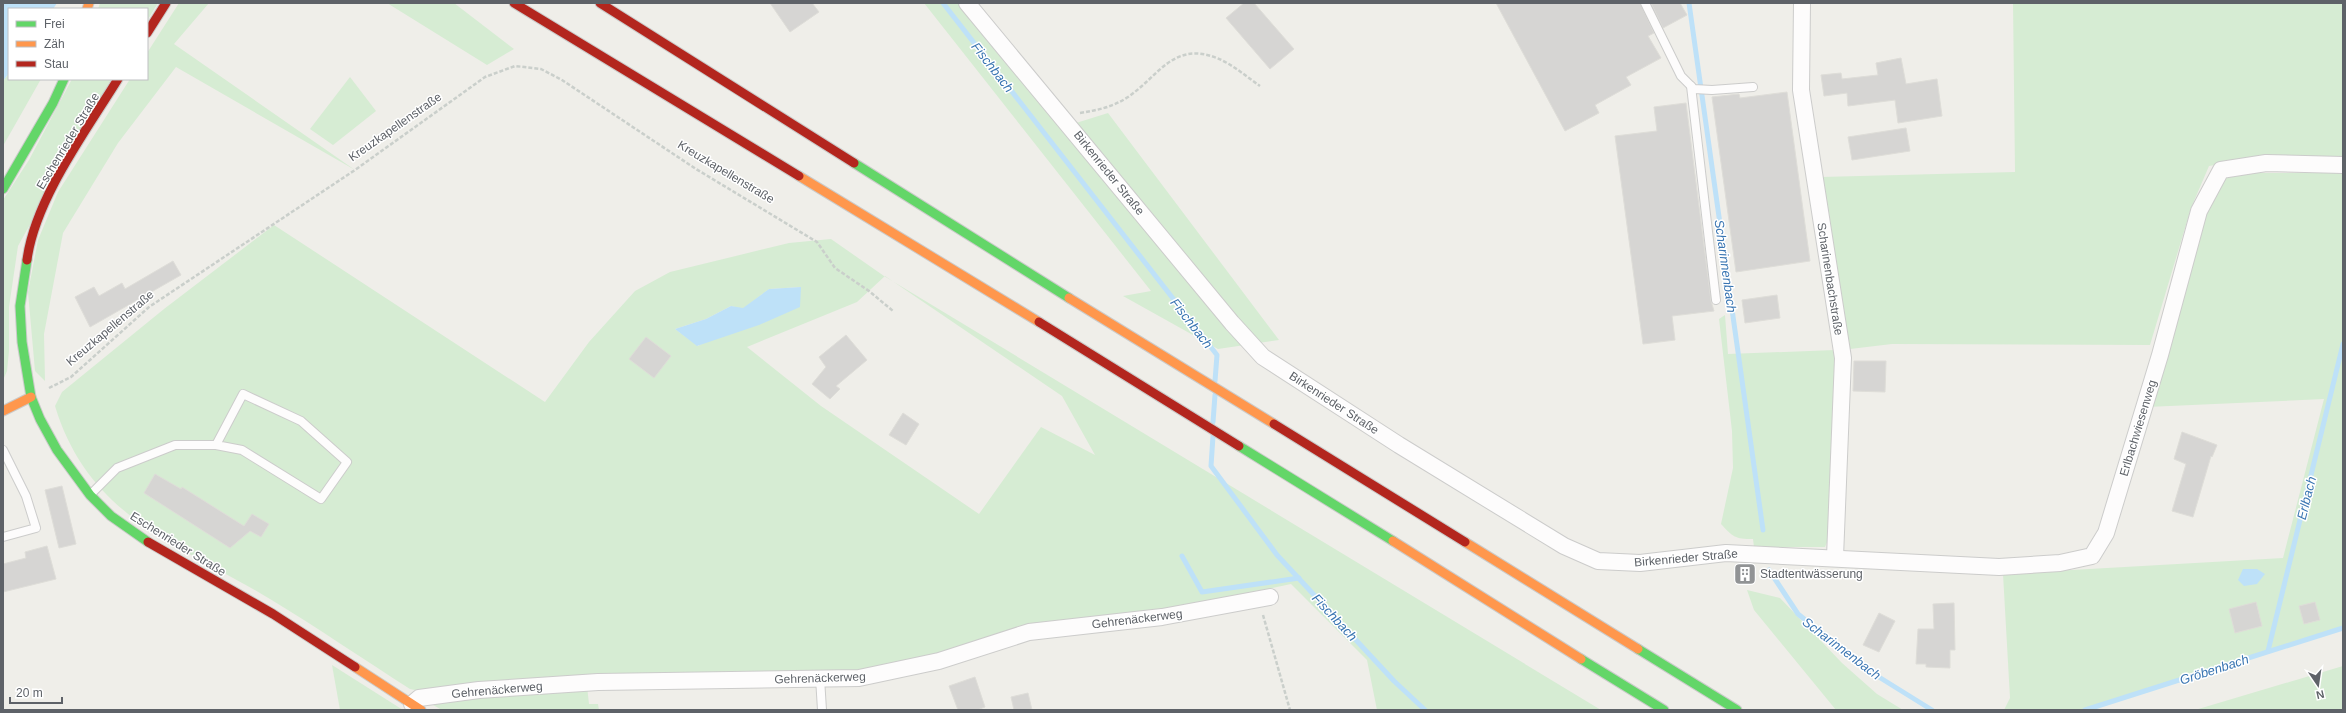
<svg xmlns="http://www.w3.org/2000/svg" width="2346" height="713" font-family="Arial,sans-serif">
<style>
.green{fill:#d6ecd3;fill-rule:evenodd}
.water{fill:#bee1f8}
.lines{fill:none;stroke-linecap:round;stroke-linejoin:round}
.stream{stroke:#bee1f8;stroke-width:5}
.building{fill:#d6d5d3;stroke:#deddd8}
.lane-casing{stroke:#cccccb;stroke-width:10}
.street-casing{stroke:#cccccb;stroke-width:18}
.fast-casing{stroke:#cbcbca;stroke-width:11}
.slow-casing{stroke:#cbcbca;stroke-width:11}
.jam-casing{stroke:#cbcbca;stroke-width:11}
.path{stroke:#cacfcb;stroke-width:2.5;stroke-dasharray:4 2;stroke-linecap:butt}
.lane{stroke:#fdfcfc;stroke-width:8}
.street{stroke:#fdfcfc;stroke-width:16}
.fast{stroke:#63d668;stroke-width:9}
.slow{stroke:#ff974d;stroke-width:9}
.jam{stroke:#b3261e;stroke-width:9}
.labels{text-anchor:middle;stroke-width:3;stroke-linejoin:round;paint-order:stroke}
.street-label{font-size:12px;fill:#5e6268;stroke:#fff}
.poi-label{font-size:12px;fill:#5e6268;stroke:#fff;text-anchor:start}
.water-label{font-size:13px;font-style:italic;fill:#3975b2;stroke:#fff}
</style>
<rect width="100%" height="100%" fill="#efeee9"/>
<g class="green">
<polygon points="100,3 158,3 147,21 147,9 98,9"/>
<polygon points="179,3 209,3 174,44 355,170 176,67 118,143 63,233 44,334 45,381 35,371 28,292 38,240 58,192 130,79 147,79 147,53"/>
<polygon points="387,3 454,3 514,49 487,65"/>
<polygon points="924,3 958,3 1060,128 1108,113 1279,340 1218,349 1123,296 1151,291"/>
<polygon points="2013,3 2343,3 2343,157 2266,156 2209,166 2191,208 2150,345 1892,344 1850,349 1821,177 2015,172"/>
<polygon points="9,73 9,79 41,79 3,146 3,81"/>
<polygon points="350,77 376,111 333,145 310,129"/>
<polygon points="72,79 111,79 18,246 9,307 9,351 7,371 3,380 3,200 29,160"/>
<polygon points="2223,173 2343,173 2343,628 2085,710 2004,710 2010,698 2003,574 2283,558 2324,399 2147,407 2203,212"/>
<path d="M274 225 545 402 589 342 635 291 670 272 789 243 831 239 884 276 1601 710H1377L1367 660 1291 584 888 669 420 691 410 689C363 659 318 628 270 599 179 544 89 518 55 406L62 392 164 309ZM885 276 1062 396 1095 455 1041 427 979 514 821 406 747 347 857 302ZM801 287 698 346 675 329 706 319 731 306 743 309 769 289Z"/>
<path d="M1725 315 1728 354 1835 350 1830 535 1825 547H1754L1753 539C1735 539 1733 537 1721 524L1733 468 1732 431 1719 319Z"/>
<polygon points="1747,590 1780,598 1842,663 1877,694 1903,710 1836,710 1754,610"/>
<polygon points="332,665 403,710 340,710"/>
<polygon points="2343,666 2343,710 2195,710"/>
<polygon points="587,686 589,704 598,704 599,710 442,710 433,705 439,701"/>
</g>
<g class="water">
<polygon points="3,3 57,3 53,9 9,9 9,73 3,81"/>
<polygon points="801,287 800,307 759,325 697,346 675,329 706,319 731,306 743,308 769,289"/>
<polygon points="2243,569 2257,569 2265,574 2257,584 2244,586 2238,580"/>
</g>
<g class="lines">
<g class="stream">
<polyline points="943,3 1217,355 1215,381"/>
<polyline points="1689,3 1763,530"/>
<polyline points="1213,422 1215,395"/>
<polyline points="1213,436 1211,466 1277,555 1394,681 1425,710"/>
<polyline points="1182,556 1202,592 1299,578"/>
<polyline points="1769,570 1798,614 1866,669 1932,710"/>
<polyline points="2268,651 2343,344"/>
<polyline points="2085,710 2343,628"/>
</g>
</g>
<g class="building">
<polygon points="770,3 812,3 819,12 790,32"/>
<polygon points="1244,3 1254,3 1294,49 1270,69 1226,18"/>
<polygon points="1496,3 1640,3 1654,33 1648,36 1661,58 1626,77 1631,85 1595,105 1599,113 1565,131"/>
<polygon points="1651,3 1680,3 1687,15 1663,28"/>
<polygon points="1901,58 1906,84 1937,79 1942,116 1898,123 1895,100 1848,106 1847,93 1824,96 1821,75 1841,73 1842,79 1878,75 1876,63"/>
<polygon points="1787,92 1810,261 1736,272 1712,97 1739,94 1740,98"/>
<polygon points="1686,103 1711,301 1714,311 1672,316 1675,340 1643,344 1615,136 1657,131 1654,107"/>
<polygon points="1906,128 1910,151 1852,160 1848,137"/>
<polygon points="173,261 181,275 90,327 75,297 94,287 99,296 122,283 125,289"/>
<polygon points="1777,295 1780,318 1745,323 1742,300"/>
<polygon points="846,335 867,360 836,386 840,389 830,399 812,384 826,367 819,357"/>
<polygon points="646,337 671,356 654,378 629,359"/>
<polygon points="1854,361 1886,361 1885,392 1853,391"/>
<polygon points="903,413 919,424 906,445 889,435"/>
<polygon points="2182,432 2217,445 2212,457 2211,456 2193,517 2172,511 2186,464 2174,459"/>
<polygon points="155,474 181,489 182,487 244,526 252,514 269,524 261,537 250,531 230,548 144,493"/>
<polygon points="62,486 76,544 59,548 45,490"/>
<polygon points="47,546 56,579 3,592 3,564 26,558 25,552"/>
<polygon points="2256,602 2262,626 2235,633 2229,609"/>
<polygon points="2315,602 2320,620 2304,624 2299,606"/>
<polygon points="1954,603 1955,650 1950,650 1950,668 1926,667 1926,664 1916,664 1918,629 1934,629 1933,604"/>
<polygon points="1879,613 1895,621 1879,652 1863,645"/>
<polygon points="975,677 985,707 977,710 958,710 949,686"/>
<polygon points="1028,693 1032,710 1014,710 1011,697"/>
</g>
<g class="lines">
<g class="lane-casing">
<g id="lane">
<polyline points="1645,3 1681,76 1694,89 1712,90 1753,87"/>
<polyline points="1691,86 1716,300"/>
<polyline points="3,450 26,496 36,528 3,537"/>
<polyline points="90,495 117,468 175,445 216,445 242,450 321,499 347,462 301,421 243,394 216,445"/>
<polyline points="820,678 822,710"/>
</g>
</g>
<g class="street-casing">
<g id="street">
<polyline points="967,3 1232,323 1263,357 1399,445 1564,546 1598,561 1640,563 1726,553 1999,567 2060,563 2092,556 2106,533 2160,355 2199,211 2221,170 2266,163 2343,165"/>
<polyline points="1802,3 1801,90 1843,358 1835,557"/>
<polyline points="412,704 419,698 479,690 598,682 859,678 939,661 1029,632 1162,617 1270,597"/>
</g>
</g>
<g class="fast-casing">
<g id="fast">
<polyline points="854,163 1069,298"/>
<polyline points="3,189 53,103 64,79"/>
<polyline points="27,260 20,306 22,342 31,397 40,419 57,450 90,495 111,516 148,542"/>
<polyline points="1239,446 1393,541"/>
<polyline points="1638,649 1737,710"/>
<polyline points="1581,659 1664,710"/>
</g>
</g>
<g class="slow-casing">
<g id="slow">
<polyline points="87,9 89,3"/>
<polyline points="799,176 1039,322"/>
<polyline points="1069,298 1274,424"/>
<polyline points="3,411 31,397"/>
<polyline points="1393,541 1581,659"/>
<polyline points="1465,542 1638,649"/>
<polyline points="355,667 421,710"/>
</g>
</g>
<g class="jam-casing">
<g id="jam">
<polyline points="514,3 799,176"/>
<polyline points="600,3 854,163"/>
<polyline points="147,33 166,3"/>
<path d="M27 260C35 199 86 131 118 79"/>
<polyline points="1039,322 1239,446"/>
<polyline points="1274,424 1465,542"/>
<polyline points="148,542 273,614 355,667"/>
</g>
</g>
<g class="path">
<path d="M1080 113C1098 110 1113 107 1128 97 1159 76 1173 41 1217 58 1232 64 1247 77 1260 86"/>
<polyline points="49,388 71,377 149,307 355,170 485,77 515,66 541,69 562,80 696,169 817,242 835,268 869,291 893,311"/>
<polyline points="1263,615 1290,710"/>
</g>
<use href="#lane" class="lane"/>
<use href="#street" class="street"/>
<use href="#fast" class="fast"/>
<use href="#slow" class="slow"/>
<use href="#jam" class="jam"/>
</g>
<defs>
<g id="building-square" transform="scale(1.15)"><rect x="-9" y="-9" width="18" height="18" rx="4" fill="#919395" stroke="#fff"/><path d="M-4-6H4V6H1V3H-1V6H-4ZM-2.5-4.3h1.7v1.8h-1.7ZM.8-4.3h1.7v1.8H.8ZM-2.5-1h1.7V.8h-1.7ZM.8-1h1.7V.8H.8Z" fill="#fff"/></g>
</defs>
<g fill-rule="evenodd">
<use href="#building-square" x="1745" y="574"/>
</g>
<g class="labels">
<g class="street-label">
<text transform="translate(395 127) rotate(-35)" y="4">Kreuzkapellenstraße</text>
<text transform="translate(68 141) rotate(-59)" y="4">Eschenrieder Straße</text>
<text transform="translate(726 172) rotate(31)" y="4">Kreuzkapellenstraße</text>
<text transform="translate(1109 173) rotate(51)" y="4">Birkenrieder Straße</text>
<text transform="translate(1830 279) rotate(81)" y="4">Scharinenbachstraße</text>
<text transform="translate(110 328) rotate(-40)" y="4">Kreuzkapellenstraße</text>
<text transform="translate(1334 403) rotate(33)" y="4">Birkenrieder Straße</text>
<text transform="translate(2138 428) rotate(-73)" y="4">Erlbachwiesenweg</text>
<text transform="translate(178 544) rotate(32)" y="4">Eschenrieder Straße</text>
<text transform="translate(1686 558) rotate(-5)" y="4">Birkenrieder Straße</text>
<text transform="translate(1137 619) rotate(-7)" y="4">Gehrenäckerweg</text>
<text transform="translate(820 678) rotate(-2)" y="4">Gehrenäckerweg</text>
<text transform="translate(497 690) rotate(-5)" y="4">Gehrenäckerweg</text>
</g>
<g class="poi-label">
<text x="1760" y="578">Stadtentwässerung</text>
</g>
<g class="water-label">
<text transform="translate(993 67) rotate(52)" y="5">Fischbach</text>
<text transform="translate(1726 266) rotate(82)" y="5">Scharinnenbach</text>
<text transform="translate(1192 323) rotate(52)" y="5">Fischbach</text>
<text transform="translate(2306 498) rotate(-76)" y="5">Erlbach</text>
<text transform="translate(1335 617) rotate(47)" y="5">Fischbach</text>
<text transform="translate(1842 648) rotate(37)" y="5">Scharinnenbach</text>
<text transform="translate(2214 669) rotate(-18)" y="5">Gröbenbach</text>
</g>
</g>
<rect width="2346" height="713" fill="none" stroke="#5e6268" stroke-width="8"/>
<rect x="8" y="8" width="140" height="72" fill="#ffffff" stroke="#bfc0c3"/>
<rect x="16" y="21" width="20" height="6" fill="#63d668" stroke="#bfc0c3"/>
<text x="44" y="28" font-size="12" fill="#5e6268">Frei</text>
<rect x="16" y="41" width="20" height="6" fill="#ff974d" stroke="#bfc0c3"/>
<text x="44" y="48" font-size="12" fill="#5e6268">Zäh</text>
<rect x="16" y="61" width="20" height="6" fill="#b3261e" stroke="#bfc0c3"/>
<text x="44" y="68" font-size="12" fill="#5e6268">Stau</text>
<g transform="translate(2318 685) rotate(167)" stroke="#ffffff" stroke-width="3" paint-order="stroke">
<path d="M0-3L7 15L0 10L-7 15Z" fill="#5e6268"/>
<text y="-6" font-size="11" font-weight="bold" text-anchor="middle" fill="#5e6268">N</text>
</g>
<path d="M10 697v6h52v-6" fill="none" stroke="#5e6268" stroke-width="2"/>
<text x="16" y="697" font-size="12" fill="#5e6268" stroke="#ffffff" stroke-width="3" paint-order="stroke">20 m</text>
</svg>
